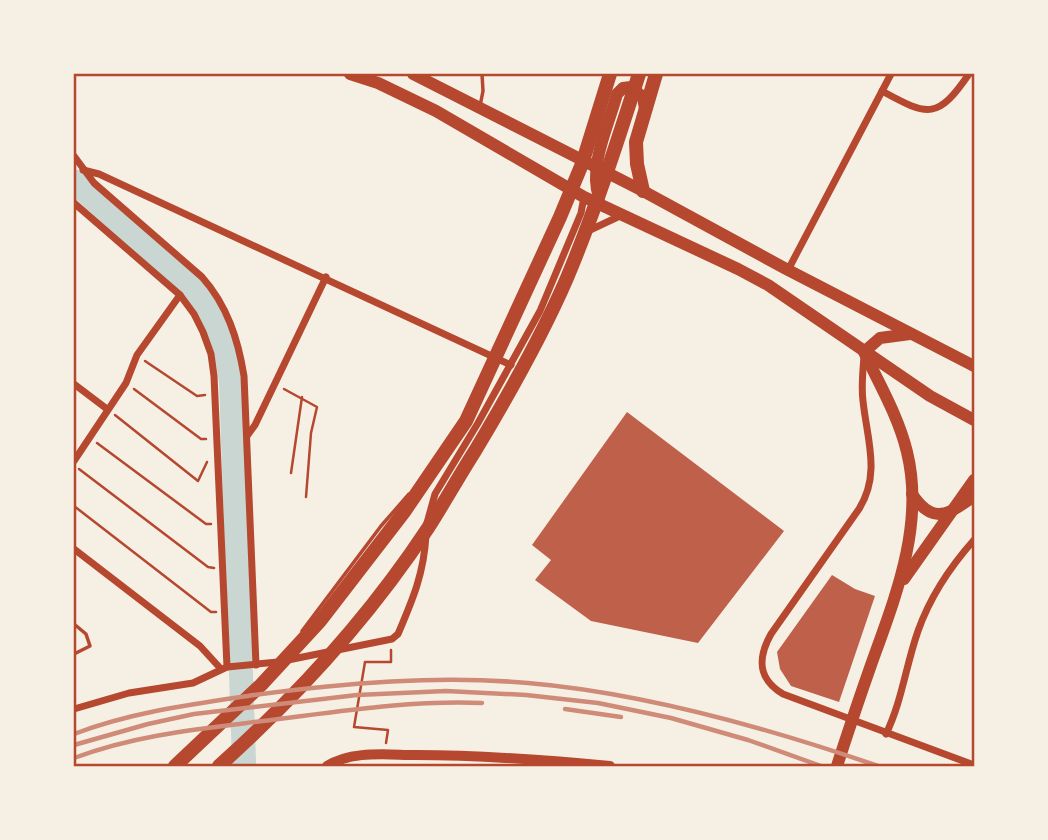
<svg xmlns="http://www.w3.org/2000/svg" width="1048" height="840" font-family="Commissioner,sans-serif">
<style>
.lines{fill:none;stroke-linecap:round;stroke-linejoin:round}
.river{stroke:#c9d6d2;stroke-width:24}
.building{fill:#bf614a}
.path{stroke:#b5482f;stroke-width:2.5}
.service{stroke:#b5482f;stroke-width:3.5}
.minor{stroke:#b5482f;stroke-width:7}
.tertiary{stroke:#b5482f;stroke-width:10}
.primary{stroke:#b5482f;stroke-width:12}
.motorway{stroke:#b5482f;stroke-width:14}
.rail{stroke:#cf8b77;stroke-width:4.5}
.neatline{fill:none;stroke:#b5482f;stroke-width:2.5}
</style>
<rect width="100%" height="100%" fill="#f6efe4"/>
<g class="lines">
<polyline class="river" points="74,181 194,290 213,318 226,351 231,382 244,761 242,766"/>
</g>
<g class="building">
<polygon points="627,412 784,531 698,643 591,621 535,580 551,560 532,545"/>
<polygon points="832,575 855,589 875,596 839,702 791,686 780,669 777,652"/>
</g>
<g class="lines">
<g class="path">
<polyline points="145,361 197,396 205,395"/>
<polyline points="134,389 201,439 206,439"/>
<polyline points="284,389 317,407 311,433 306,497"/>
<polyline points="115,415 198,481 207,462"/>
<polyline points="97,443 206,524 211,524"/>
<polyline points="79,469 208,567 214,568"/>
<polyline points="291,473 302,397"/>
<polyline points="74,506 211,612 216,612"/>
<polyline points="386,743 388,730 354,727 365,662 391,662 391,650"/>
</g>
<g class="service">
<polyline points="480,106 483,91 482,74"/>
<polyline points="74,624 86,634 90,646 74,654"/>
<polyline points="302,631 381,526 409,494"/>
</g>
<g class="minor">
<path d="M882 91C929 117 938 119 969 74"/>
<path d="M74 156 94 183 202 277C227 305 238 339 244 376L256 665"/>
<polyline points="83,170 99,174 511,365"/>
<polyline points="74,203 180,295 194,314 203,332 211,354 214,376 227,667"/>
<polyline points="588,231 622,215"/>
<polyline points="788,270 891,74"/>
<path d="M864 356C863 371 861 387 863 401 867 439 881 474 859 509L771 634C757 659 758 679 783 694L974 765"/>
<polyline points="74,384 107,409"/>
<polyline points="247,436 255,425 326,277"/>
<polyline points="74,461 126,383 137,355 180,295"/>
<polyline points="427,523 435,494 478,423 540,311 581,213 584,197"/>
<polyline points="74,549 200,646 221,669"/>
<path d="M74 709 129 693 193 683 227 667 278 662 392 639 398 634C413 599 424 573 426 535"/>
<path d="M886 734C902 701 906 665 918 631 930 597 950 567 974 540"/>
</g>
<path class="tertiary" d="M327 766C352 750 388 755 416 755 481 755 545 760 610 766"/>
<g class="primary">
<polyline points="350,74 378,83 436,111 584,197 738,269 768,285 930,396 974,420"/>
<polyline points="413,74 643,191 788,270 974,366"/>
<path d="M599 197C588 167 609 124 617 94L623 88 631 87 643 97 645 109"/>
<polyline points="864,352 880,338 910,334"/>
<path d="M912 494C933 526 949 514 974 496"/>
<polyline points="904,579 974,480"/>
<path d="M837 766C848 732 859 699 871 665 895 598 925 525 907 452 899 418 880 385 865 354"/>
</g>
<g class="motorway">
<polyline points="643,191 637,164 636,142 656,74"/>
<polyline points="175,766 261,685 320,621 404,512 466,421 560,217 582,164 610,74"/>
<path d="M219 766C297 696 370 616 428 528 444 503 459 476 475 451 508 396 541 338 567 278 595 211 617 143 639 74"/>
</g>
<g class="rail">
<polyline points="565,709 621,717"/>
<path d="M74 734C132 712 193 704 254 695 345 683 437 675 528 683 644 693 768 728 878 766"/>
<polyline points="74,745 148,724 194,714 357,695 446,691 526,695 598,703 671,718 748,740 821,766"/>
<path d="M74 758C135 735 198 729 263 721 336 712 408 700 482 703"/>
</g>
</g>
<rect width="1048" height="840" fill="none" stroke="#f6efe4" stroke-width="150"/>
<rect x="75" y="75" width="898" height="690" class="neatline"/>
</svg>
